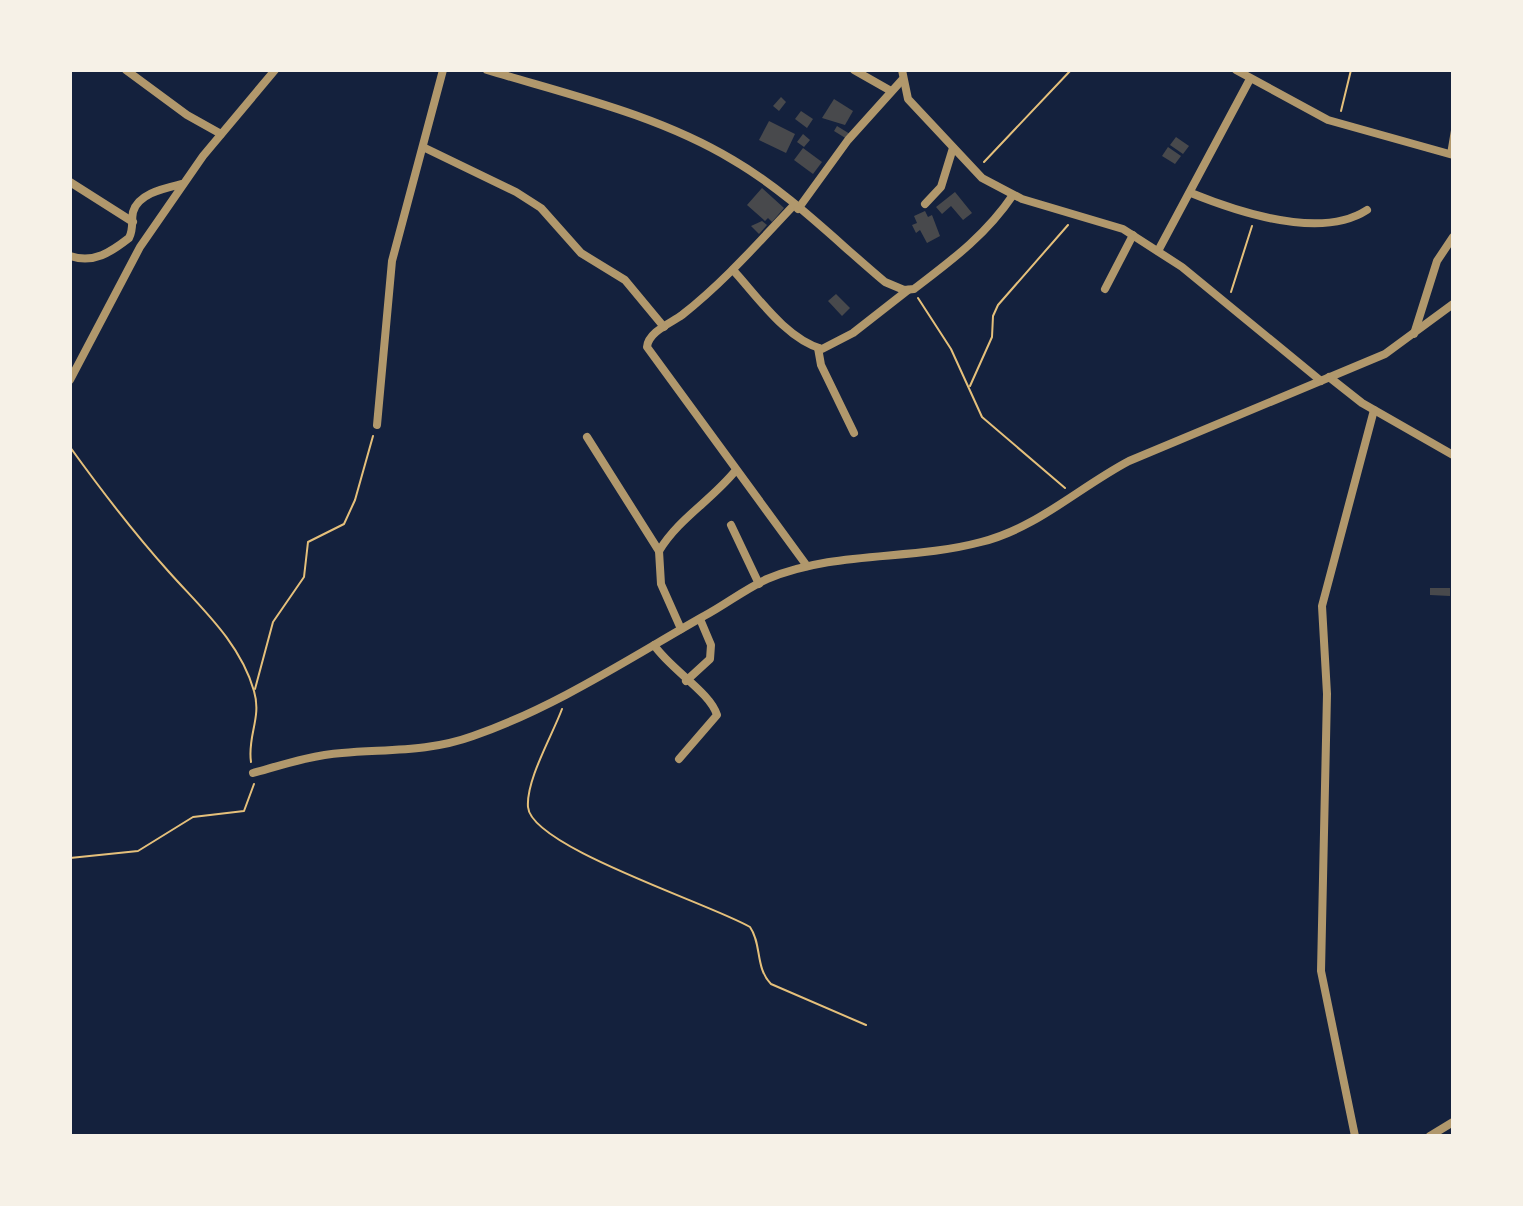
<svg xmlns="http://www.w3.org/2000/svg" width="1523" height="1206" font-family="Quicksand,sans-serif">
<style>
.building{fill:#48494c}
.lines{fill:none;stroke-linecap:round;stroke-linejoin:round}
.path{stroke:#e5c07b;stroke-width:2}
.service{stroke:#b1986c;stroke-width:4}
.minor{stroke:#b1986c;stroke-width:8}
</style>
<rect width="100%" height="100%" fill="#14213d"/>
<g class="building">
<polygon points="781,97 786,102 779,111 773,106"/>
<polygon points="834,99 853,111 845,125 822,118"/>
<polygon points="801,111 813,119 807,128 795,119"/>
<polygon points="769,121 795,134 786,153 759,140"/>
<polygon points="837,126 850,134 847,139 834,131"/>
<polygon points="803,134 810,140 804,147 797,142"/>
<polygon points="1176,137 1189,146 1183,154 1170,145"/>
<polygon points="1168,147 1181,156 1175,164 1162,156"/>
<polygon points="803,148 822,162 813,174 794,160"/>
<polygon points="762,188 784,208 772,222 768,218 765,221 747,205"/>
<polygon points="955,192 972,213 963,220 951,206 942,214 936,207"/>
<polygon points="925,211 928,217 932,215 940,236 927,243 920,230 916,233 912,225 917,223 914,216"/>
<polygon points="762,221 767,225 759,234 751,226"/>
<polygon points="836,294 850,308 842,316 828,301"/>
<polygon points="1430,588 1450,588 1450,596 1430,595"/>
</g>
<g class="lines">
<g class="path">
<polyline points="1341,111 1351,70"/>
<polyline points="984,162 1071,70"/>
<polyline points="1231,292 1252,226"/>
<polyline points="918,298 951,349 982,417 1065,488"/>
<polyline points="970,386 992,337 993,316 998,305 1068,225"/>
<path d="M70 447C101 490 133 532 169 572 201 608 240 642 254 691 262 718 247 736 251 762"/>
<polyline points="255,689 273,622 304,577 308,542 344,524 355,500 373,436"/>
<path d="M562 709C552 736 526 780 528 807 531 847 711 904 750 927 762 944 755 968 771 984L866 1025"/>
<polyline points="70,858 138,851 193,817 244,811 254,784"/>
</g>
<polyline class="service" points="1449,154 1453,130"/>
<g class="minor">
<polyline points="126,70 187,115 221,134"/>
<path d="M487 70C570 95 658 115 733 160 788 192 836 241 885 282L904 290 914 289C952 260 986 235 1013 195"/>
<polyline points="854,70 891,91"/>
<polyline points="902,70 908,99 982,178 1022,199 1123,229 1182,267 1321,381"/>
<polyline points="1236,70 1328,120 1453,155"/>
<polyline points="425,148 516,192 541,208 581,253 625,280 664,327"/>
<polyline points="70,182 133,222"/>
<path d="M1191 193C1238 212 1321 240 1367 210"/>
<polyline points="925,204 941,187 953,148"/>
<path d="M794 205C758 243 724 282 682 315 671 323 648 332 647 347L807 566"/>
<polyline points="798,209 848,140 902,80"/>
<polyline points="1158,251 1250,79"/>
<path d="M70 256C94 264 111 252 129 238 134 229 131 221 133 212 138 193 166 188 182 184"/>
<path d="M733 270C757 296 786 339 822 349L853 333 908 290"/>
<polyline points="1105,289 1133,235"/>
<polyline points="1414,334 1437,261 1453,237"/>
<polyline points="818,348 821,365 854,433"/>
<polyline points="1329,377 1362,403 1453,455"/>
<polyline points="70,380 140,247 203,156 275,70"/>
<polyline points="377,425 392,261 443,70"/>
<polyline points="587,437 659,551"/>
<polyline points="731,525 759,584"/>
<path d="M681 629 661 584 659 551C679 518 712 500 736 470"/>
<path d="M654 645C671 670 710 692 717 715L679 759"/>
<polyline points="686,681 710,659 711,645 700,619"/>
<path d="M253 773C282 765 312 755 342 753 387 749 429 752 473 736 554 708 630 658 704 616 725 605 745 589 767 579 837 550 910 561 981 542 1037 528 1078 488 1129 461L1385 354 1453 304"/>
<polyline points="1355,1136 1321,971 1327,694 1322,606 1374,410"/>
<polyline points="1430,1136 1453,1122"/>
</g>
</g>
<rect width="1523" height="1206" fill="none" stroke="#f6f1e7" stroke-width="144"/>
</svg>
